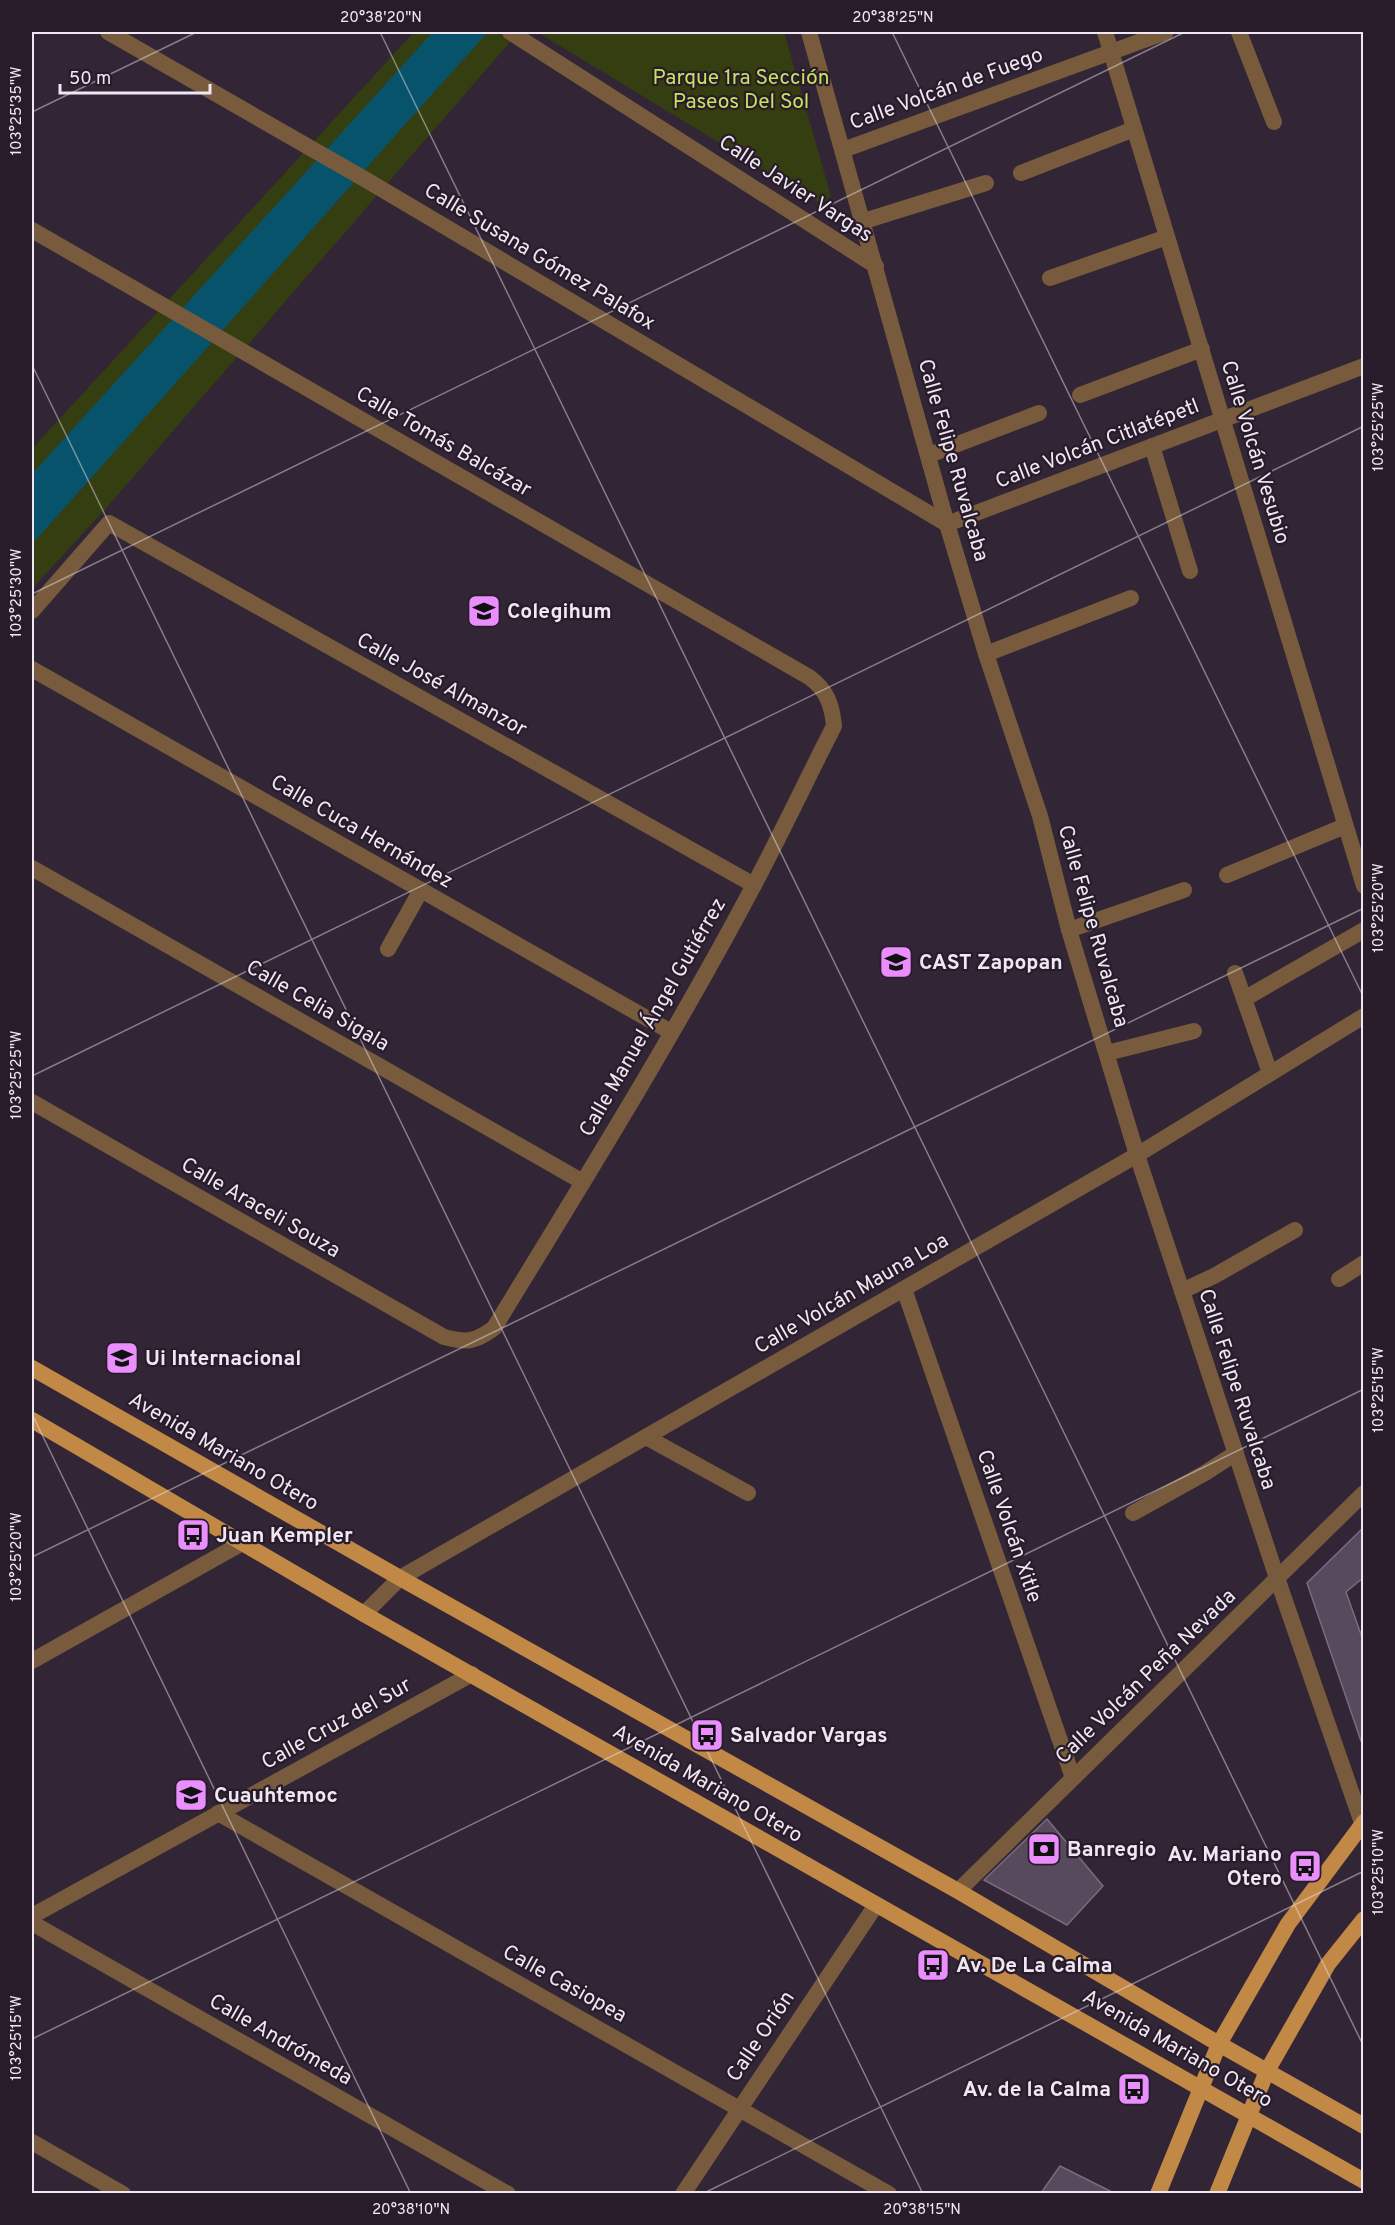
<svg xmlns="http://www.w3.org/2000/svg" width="1395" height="2225" font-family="Overpass,sans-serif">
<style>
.green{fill:#353e11}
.water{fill:#08536c}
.building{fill:#574a5c;stroke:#7a6b7e;stroke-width:1.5}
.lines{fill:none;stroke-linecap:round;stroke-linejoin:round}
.minor{stroke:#775b3c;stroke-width:16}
.primary{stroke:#c28845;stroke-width:16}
.ticks{fill:none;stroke:#efe7f1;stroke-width:1.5;stroke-opacity:0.45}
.labels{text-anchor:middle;stroke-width:4.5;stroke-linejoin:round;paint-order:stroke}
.park-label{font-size:21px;fill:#c6e25f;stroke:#281c2b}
.street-label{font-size:21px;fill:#efe7f1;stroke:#281c2b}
.poi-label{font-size:21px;font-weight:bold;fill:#efe7f1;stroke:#281c2b;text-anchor:start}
.neatline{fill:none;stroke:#efe7f1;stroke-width:2}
.ticks-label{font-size:15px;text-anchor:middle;fill:#efe7f1}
</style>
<rect width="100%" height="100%" fill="#322535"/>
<g class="green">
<polygon points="414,32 510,32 516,35 108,506 32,589 32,449"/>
<polygon points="537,32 784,32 831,196 822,205"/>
</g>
<path class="water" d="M433 32H488C335 202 185 374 32 544V474Z"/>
<g class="building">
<polygon points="1364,1527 1364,1577 1346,1592 1364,1643 1364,1741 1361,1741 1307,1583"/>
<polygon points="1047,1819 1103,1886 1067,1925 984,1880"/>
<polygon points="1060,2166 1114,2193 1041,2193"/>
</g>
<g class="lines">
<g class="minor">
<polyline points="108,32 368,181 947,524 1364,366"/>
<polyline points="510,32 876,266"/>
<polyline points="809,32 947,524 986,654 1040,816 1069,930 1137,1155 1277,1578 1362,1823"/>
<polyline points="1105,32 1364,886"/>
<polyline points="1239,32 1274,122"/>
<polyline points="843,150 1166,32"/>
<polyline points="1021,173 1134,129"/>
<polyline points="864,221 986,183"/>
<path d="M32 230 809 677C827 690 832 705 834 726 807 779 782 832 754 885 674 1036 583 1182 494 1328 475 1342 467 1343 444 1337L32 1102"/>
<polyline points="1050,278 1167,237"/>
<polyline points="1080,395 1202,349"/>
<polyline points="1152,446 1190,571"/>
<polyline points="929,455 1039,413"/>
<polyline points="32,611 109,523 754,885"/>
<polyline points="986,654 1131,598"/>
<polyline points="32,669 671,1032"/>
<polyline points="32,868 583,1182"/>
<polyline points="1227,875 1345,826"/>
<polyline points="1069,930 1184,890"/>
<polyline points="388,949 421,890"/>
<polyline points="1235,973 1270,1073"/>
<polyline points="1244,999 1364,930"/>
<polyline points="1107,1053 1194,1031"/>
<polyline points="1339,1279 1364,1263"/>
<polyline points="904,1289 1073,1778"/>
<polyline points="1182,1291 1214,1276 1295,1230"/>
<polyline points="646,1437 748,1493"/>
<polyline points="1133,1513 1205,1473 1236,1453"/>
<polyline points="364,1614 400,1578 1137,1155 1364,1016"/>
<polyline points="32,1661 244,1542"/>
<polyline points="218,1813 889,2194"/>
<polyline points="958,1891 1364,1493"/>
<polyline points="32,1916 472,1674"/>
<polyline points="32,1923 508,2194"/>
<polyline points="32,2142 123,2194"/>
<polyline points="683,2194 876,1905"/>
</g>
<g class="primary">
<polyline points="32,1368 400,1578 958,1891 1219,2044 1364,2126"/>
<polyline points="32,1420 364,1614 1364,2181"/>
<polyline points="1158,2194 1219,2044 1288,1924 1364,1822"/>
<polyline points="1217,2194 1267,2071 1328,1964 1364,1919"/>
</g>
</g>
<path class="ticks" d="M380 32 1364 2047M892 32 1364 998M32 112 197 32M32 365 923 2194M32 594 1185 32M32 1076 1364 426M32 1414 411 2194M32 1557 1364 908M32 2039 1364 1389M702 2194 1364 1871"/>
<defs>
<g id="school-square" transform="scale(1.725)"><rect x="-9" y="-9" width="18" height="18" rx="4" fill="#ea8dfd" stroke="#281c2b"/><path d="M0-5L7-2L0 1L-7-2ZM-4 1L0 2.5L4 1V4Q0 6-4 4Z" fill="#111"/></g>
<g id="university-square" transform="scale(1.725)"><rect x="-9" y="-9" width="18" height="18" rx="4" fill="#ea8dfd" stroke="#281c2b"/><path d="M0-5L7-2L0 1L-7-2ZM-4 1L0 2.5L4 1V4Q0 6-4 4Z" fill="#111"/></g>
<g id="bus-square" transform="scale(1.725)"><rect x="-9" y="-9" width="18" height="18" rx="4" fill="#ea8dfd" stroke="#281c2b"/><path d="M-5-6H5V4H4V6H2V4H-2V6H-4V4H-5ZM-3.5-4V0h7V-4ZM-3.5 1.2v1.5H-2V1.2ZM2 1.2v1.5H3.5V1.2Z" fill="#111"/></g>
<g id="bank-square" transform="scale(1.725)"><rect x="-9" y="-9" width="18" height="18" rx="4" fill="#ea8dfd" stroke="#281c2b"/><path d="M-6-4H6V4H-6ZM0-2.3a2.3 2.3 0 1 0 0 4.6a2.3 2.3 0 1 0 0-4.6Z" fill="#111"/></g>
</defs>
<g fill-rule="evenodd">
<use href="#school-square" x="484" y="611"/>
<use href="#school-square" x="896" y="962"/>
<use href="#university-square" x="122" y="1358"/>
<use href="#bus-square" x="193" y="1535"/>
<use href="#bus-square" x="707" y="1735"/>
<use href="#school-square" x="191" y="1795"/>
<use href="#bank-square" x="1044" y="1849"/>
<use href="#bus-square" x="1305" y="1866"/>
<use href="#bus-square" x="933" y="1965"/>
<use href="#bus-square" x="1134" y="2089"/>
</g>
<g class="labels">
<g class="park-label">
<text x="741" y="84">Parque 1ra Sección<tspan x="741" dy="24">Paseos Del Sol</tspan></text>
</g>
<g class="street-label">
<text transform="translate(946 88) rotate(-20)" y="7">Calle Volcán de Fuego</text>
<text transform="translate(796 188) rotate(33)" y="7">Calle Javier Vargas</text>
<text transform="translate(540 256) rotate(31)" y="7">Calle Susana Gómez Palafox</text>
<text transform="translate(444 441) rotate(30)" y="7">Calle Tomás Balcázar</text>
<text transform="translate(1097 443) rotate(-21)" y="7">Calle Volcán Citlatépetl</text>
<text transform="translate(1256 452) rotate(73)" y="7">Calle Volcán Vesubio</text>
<text transform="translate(954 460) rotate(74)" y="7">Calle Felipe Ruvalcaba</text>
<text transform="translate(442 684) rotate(29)" y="7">Calle José Almanzor</text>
<text transform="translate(362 831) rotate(30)" y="7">Calle Cuca Hernández</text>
<text transform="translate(1094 926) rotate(74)" y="7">Calle Felipe Ruvalcaba</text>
<text transform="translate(318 1005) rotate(30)" y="7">Calle Celia Sigala</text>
<text transform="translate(652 1017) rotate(-60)" y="7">Calle Manuel Ángel Gutiérrez</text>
<text transform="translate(261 1207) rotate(30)" y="7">Calle Araceli Souza</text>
<text transform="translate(851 1293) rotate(-30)" y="7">Calle Volcán Mauna Loa</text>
<text transform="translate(1238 1389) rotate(72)" y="7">Calle Felipe Ruvalcaba</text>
<text transform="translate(224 1451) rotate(30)" y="7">Avenida Mariano Otero</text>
<text transform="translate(1010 1526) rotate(71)" y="7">Calle Volcán Xitle</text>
<text transform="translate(1145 1676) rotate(-44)" y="7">Calle Volcán Peña Nevada</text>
<text transform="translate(336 1723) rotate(-29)" y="7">Calle Cruz del Sur</text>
<text transform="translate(708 1783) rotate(30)" y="7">Avenida Mariano Otero</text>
<text transform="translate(565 1983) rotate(29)" y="7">Calle Casiopea</text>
<text transform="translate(760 2036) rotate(-56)" y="7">Calle Orión</text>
<text transform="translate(281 2039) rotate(30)" y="7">Calle Andrómeda</text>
<text transform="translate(1178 2048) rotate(30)" y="7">Avenida Mariano Otero</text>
</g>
<g class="poi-label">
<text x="507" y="618">Colegihum</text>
<text x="919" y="969">CAST Zapopan</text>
<text x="145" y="1365">Ui Internacional</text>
<text x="216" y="1542">Juan Kempler</text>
<text x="730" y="1742">Salvador Vargas</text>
<text x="214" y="1802">Cuauhtemoc</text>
<text x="1067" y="1856">Banregio</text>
<text x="1282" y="1861" text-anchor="end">Av. Mariano<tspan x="1282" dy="24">Otero</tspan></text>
<text x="956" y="1972">Av. De La Calma</text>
<text x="1111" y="2096" text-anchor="end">Av. de la Calma</text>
</g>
</g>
<rect width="1395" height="2225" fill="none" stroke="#281c2b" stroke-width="66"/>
<path d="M60 84v9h150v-9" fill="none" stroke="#efe7f1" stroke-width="3"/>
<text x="69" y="84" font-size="18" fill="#efe7f1" stroke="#281c2b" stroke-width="4.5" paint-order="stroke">50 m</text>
<rect x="33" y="33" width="1329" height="2159" class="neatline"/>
<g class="ticks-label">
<text x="381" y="22">20°38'20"N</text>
<text x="893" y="22">20°38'25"N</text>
<text transform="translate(16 111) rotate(-90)" y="5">103°25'35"W</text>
<text transform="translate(1378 427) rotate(-90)" y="5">103°25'25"W</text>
<text transform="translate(16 593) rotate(-90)" y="5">103°25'30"W</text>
<text transform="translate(1378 908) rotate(-90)" y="5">103°25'20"W</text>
<text transform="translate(16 1075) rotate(-90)" y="5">103°25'25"W</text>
<text transform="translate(1378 1390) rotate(-90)" y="5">103°25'15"W</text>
<text transform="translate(16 1557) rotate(-90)" y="5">103°25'20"W</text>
<text transform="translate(1378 1872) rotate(-90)" y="5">103°25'10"W</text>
<text transform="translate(16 2038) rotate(-90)" y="5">103°25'15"W</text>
<text x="411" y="2214">20°38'10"N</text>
<text x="922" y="2214">20°38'15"N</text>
</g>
</svg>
